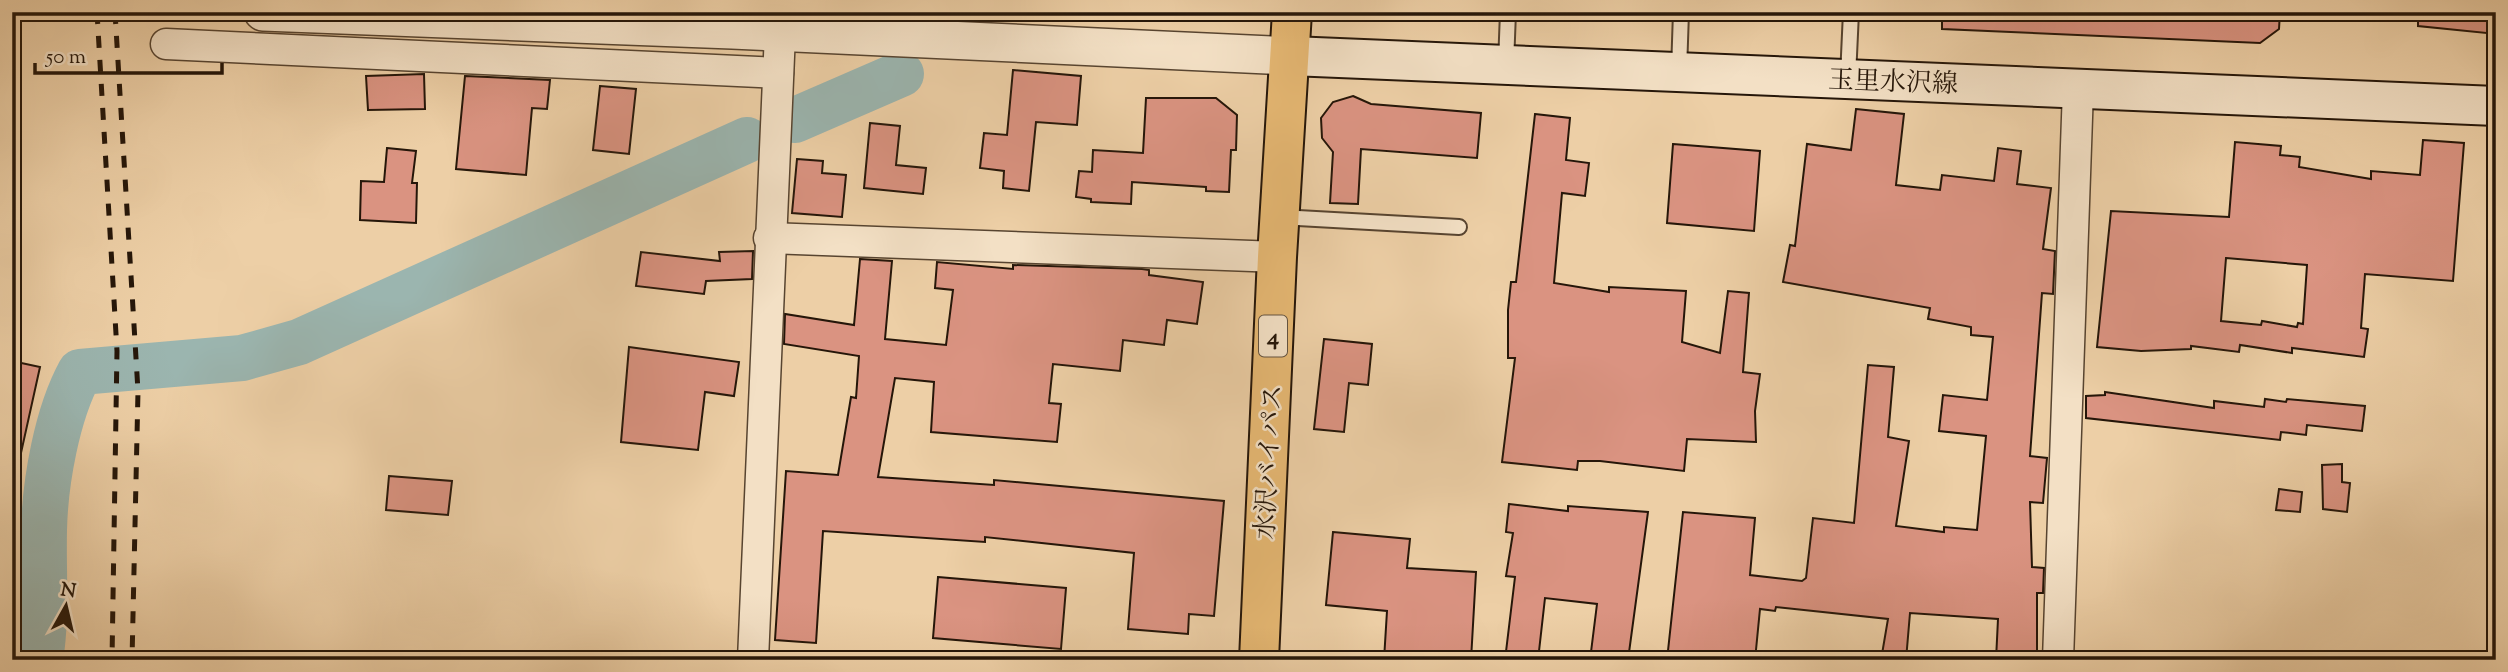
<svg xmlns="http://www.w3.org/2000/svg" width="2508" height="672" font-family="'Sorts Mill Goudy','Noto Serif JP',serif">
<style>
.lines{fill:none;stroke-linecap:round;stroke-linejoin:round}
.river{stroke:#9bb5af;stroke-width:46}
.building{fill:#da9381;stroke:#251609;stroke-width:2;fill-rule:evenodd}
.service-casing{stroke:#574430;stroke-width:18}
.minor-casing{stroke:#574430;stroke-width:33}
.tertiary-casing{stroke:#574430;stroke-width:40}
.secondary-casing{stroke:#251609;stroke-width:42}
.trunk-casing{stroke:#251609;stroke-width:42}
.service{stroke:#f3e0c5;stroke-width:14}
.minor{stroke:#f3e0c5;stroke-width:30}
.tertiary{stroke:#f3e0c5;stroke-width:37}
.secondary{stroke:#f3e0c5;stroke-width:38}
.trunk{stroke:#e6b873;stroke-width:38}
.rail{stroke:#251609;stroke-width:5;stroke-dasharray:12 12;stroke-linecap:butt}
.labels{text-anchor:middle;stroke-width:5;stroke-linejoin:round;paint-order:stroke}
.shield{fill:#f3e0c5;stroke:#635341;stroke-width:2}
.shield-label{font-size:24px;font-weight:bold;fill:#251609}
.street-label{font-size:26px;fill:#251609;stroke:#f3e0c5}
</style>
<rect width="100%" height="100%" fill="#edcfa6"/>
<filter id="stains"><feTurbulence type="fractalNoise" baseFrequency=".00286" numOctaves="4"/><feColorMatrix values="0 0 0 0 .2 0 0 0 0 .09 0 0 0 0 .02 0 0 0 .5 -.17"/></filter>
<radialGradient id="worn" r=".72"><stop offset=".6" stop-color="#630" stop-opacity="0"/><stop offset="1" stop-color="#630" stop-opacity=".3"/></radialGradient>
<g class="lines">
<g class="river">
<polyline points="795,120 901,74"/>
<path d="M40 660C47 617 43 573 44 530 45 482 57 414 80 372L242 358 299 342 747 140"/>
</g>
</g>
<g class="building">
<polygon points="1942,12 2280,12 2279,29 2260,43 1942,29"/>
<polygon points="2418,12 2496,12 2496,34 2418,26"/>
<polygon points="1013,70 1081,76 1077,125 1036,122 1029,191 1003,188 1004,171 980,168 984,133 1007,135"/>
<polygon points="424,74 425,109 368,110 366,76"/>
<polygon points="465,76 550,80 547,109 532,108 526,175 456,169"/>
<polygon points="600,86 636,89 629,154 593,150"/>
<polygon points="1353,96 1371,104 1481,113 1477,158 1361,149 1358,204 1330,203 1333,152 1322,138 1321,118 1333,102"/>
<polygon points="1146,98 1216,98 1237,115 1236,150 1231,150 1229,192 1206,191 1206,187 1132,182 1131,204 1091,202 1091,199 1076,197 1079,171 1092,172 1093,150 1143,153"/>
<polygon points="1856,109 1904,114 1896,185 1940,190 1942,175 1994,181 1998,148 2021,151 2017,184 2051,188 2043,249 2055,251 2053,294 2042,293 2030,456 2047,458 2043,503 2030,502 2032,567 2044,568 2043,593 2037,593 2037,660 1996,660 1998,619 1910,613 1906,660 1881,660 1888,619 1776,607 1775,611 1760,609 1755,660 1667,660 1683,512 1755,518 1750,575 1802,581 1806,578 1813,518 1854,523 1868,365 1894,367 1888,437 1909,441 1896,526 1944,532 1944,527 1977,530 1986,436 1939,431 1943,395 1987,400 1993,337 1971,335 1971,327 1928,319 1930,308 1783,282 1790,245 1795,246 1807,144 1851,150"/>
<polygon points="1535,114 1570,118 1566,160 1589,163 1585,196 1562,193 1554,283 1609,292 1609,287 1686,291 1682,342 1720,353 1728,291 1749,293 1743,372 1760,374 1755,411 1756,442 1687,439 1684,471 1600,461 1578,461 1577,470 1502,462 1515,358 1508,358 1508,310 1511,282 1516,282"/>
<polygon points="870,123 900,126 896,165 926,168 923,194 864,188"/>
<path d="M2423 140 2464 143 2453 281 2365 274 2361 328 2368 329 2364 357 2292 348V353L2240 345 2239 352 2191 346V349L2141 351 2097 347 2111 211 2229 217 2235 142 2281 146 2280 155 2300 157 2299 167 2371 179V171L2420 175ZM2226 258 2307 265 2303 324 2298 323 2297 327 2262 321 2261 325 2221 321Z"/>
<polygon points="1673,144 1760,151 1754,231 1667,223"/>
<polygon points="387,148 416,151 412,183 417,183 416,223 360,220 361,181 384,182"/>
<polygon points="797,159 823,161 822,173 846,175 842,217 792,213"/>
<polygon points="753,251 752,279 706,281 704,294 636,286 641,252 720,261 719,252"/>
<polygon points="860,259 892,261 885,339 946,345 953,290 935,288 937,262 1013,269 1013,265 1142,269 1149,270 1149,275 1203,282 1197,324 1167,320 1164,345 1123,340 1120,371 1053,364 1049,403 1061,404 1057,442 931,432 934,382 895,378 878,477 994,485 994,480 1224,501 1214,616 1189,614 1188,634 1128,629 1134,553 985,537 985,542 823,531 816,643 775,640 786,471 838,475 851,397 856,398 859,356 784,344 785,314 854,325"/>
<polygon points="1324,339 1372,344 1368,385 1349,383 1344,432 1314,429"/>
<polygon points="629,347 739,362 734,396 705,392 698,450 621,442"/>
<polygon points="12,361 40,367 21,453 12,452"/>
<polygon points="2105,392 2214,408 2214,401 2264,407 2265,399 2286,402 2287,399 2365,406 2362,431 2307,425 2306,435 2281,432 2280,440 2086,418 2086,396 2105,395"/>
<polygon points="2342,464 2342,482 2350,483 2347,512 2323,509 2322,465"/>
<polygon points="389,476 452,481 448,515 386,510"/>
<polygon points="2279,489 2302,492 2300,512 2276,510"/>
<polygon points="1509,504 1568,511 1568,506 1648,512 1628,660 1590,660 1597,604 1545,598 1538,660 1505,660 1515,577 1506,576 1513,533 1506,532"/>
<polygon points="1333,532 1410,539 1407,568 1476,572 1471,660 1384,660 1387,611 1326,605"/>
<polygon points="938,577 1066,588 1061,649 933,638"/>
</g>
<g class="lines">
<g class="service-casing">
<g id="service">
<polyline points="1506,64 1508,12"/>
<polyline points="1679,71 1681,12"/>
<polyline points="1848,77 1851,12"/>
<polyline points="1280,217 1459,227"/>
</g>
</g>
<g class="minor-casing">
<g id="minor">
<polyline points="166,44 778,73"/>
<polyline points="769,238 1277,257"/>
<polyline points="753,660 780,33"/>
<polyline points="2058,660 2078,89"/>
</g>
</g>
<g class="tertiary-casing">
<polyline id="tertiary" points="263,12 732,30 1291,56"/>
</g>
<g class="secondary-casing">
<polyline id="secondary" points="1291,56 2496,106"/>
</g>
<g class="trunk-casing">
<polyline id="trunk" points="1259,660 1277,257 1292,12"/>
</g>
<use href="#service" class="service"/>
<use href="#minor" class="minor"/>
<use href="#tertiary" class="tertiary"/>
<use href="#secondary" class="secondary"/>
<use href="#trunk" class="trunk"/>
<g class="rail">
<polyline points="97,12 117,351 112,660"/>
<polyline points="115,12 138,391 132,660"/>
</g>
</g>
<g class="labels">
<rect class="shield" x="1259" y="315.5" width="28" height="41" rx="5"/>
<g class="shield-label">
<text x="1273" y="344">4</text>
</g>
<g class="street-label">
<text transform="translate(1893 81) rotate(2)" y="9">玉里水沢線</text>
<text transform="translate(1268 462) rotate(-87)" y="9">水沢バイパス</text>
</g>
</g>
<rect width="2508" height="672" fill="none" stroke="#edcfa6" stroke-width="42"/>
<rect x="14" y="14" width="2480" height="644" fill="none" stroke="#251609" stroke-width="3.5"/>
<rect x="21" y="21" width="2466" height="630" fill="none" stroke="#251609" stroke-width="2"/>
<g transform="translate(66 606) rotate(8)" stroke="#f3e0c5" stroke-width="5" paint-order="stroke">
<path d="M0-5L12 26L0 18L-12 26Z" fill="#251609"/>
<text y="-10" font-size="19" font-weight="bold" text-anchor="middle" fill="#251609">N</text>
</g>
<path d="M35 63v10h187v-10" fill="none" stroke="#251609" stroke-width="3.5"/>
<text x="46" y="63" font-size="21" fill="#251609" stroke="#f3e0c5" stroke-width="5" paint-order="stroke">50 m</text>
<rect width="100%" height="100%" filter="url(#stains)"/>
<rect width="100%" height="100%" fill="url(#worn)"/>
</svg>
